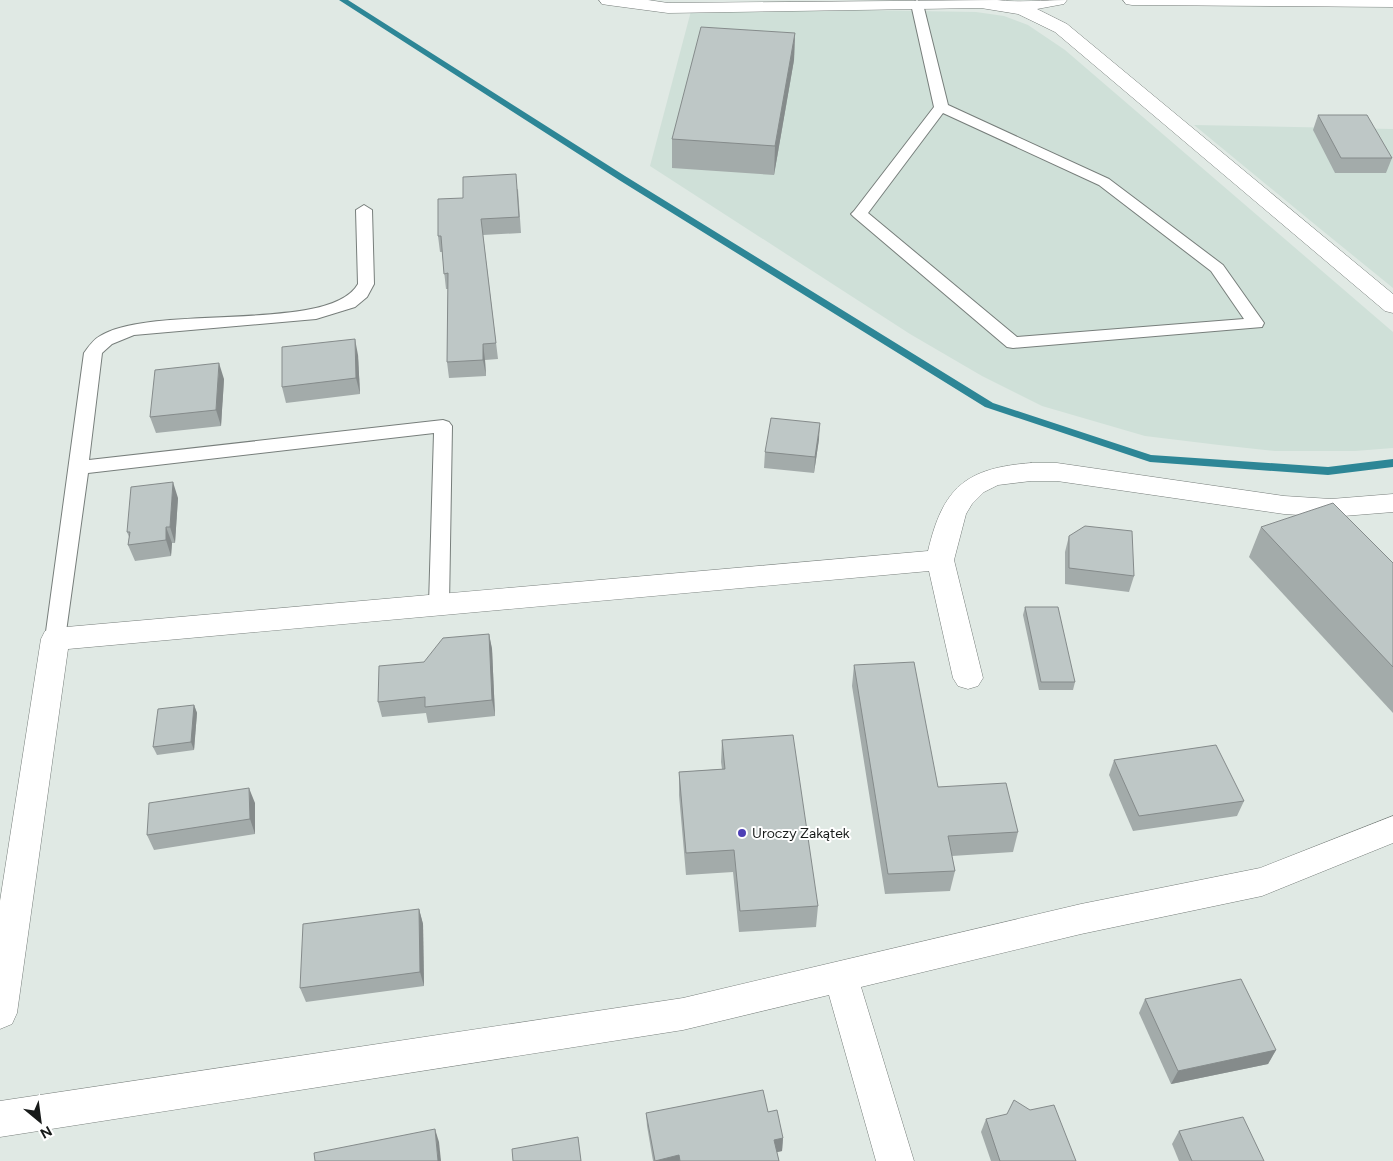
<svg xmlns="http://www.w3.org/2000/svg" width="1393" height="1161" font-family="Figtree,sans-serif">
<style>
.built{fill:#cfe0d8}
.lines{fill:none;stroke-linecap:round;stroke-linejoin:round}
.stream{fill:#2d8696;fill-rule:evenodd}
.service-casing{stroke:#777e7b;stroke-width:2}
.minor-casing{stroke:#777e7b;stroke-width:1}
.service{fill:#fff;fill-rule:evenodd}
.minor{fill:#fff;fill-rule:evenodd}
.wall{fill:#a3abaa}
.shaded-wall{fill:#858b8b}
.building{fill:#bec7c6;stroke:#858b8b}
.poi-dot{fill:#4d3fb6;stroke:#fff;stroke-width:2}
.labels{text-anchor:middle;stroke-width:4;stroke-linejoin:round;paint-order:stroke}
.poi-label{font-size:14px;fill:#171a19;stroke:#fff;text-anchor:start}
</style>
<rect width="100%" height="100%" fill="#e0e9e4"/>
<g class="built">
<polygon points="860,10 976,12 1004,16 1028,25 1065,50 1393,332 1393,448 1355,451 1275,451 1219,445 1145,436 1042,406 982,376 910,334 650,166 691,11"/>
<polygon points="1194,125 1393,129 1393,288 1318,227"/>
</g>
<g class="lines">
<polygon class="stream" points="339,0 348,0 625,176 993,403 1151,455 1328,467 1393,459 1393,467 1328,475 1150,462 985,407 619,180"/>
<g class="service-casing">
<g id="service">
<path d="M917 0 923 4 948 105 1109 179 1223 265 1264 323 1262 327 1013 348 1007 347 854 217 851 214 854 211 934 107 911 4ZM943 113 1099 185 1211 271 1244 319 1017 337 868 213Z"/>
<path d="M364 205 372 210 374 284 367 297 355 307 316 319 134 335 112 344 102 353 89 460 443 420 449 422 452 426 449 605 446 610 439 613 432 610 429 605 434 433 88 473 65 639 62 645 55 647 48 645 45 639 84 353C89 346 93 340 100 336 153 303 330 334 358 284L356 210Z"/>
</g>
</g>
<g class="minor-casing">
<g id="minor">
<path d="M599 0H648L668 3 997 0C1020 3 1043 0 1067 0L1064 4 1037 9 1067 24 1393 294V313L1385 311 1055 32 1018 14 981 8 668 13 608 5 602 4Z"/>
<polygon points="1123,0 1393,0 1393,7 1132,5 1126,4"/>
<path d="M1031 463H1057L1284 496 1331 499 1393 494V512L1331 517 1284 514 1057 481H1031L998 485 984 492 972 504 966 514 954 560 983 678 978 686 968 689 958 686 953 678 929 571 68 649 17 1013 12 1024 0 1029V901L41 639 45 631 55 628 928 551C943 487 966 468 1031 463Z"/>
<polygon points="1393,816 1393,843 1262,896 1081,934 861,987 914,1161 876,1161 829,995 683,1030 0,1137 0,1101 683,998 1081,904 1260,868"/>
</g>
</g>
<use href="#service" class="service"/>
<use href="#minor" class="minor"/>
</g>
<g class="wall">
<polygon points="795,33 794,60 774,175 672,168 672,139"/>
<polygon points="1318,115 1392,158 1386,173 1335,173 1313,130"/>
<polygon points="518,189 521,233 483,235 498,359 485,360 486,376 449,378 447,362 448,289 446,289 442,252 440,252 438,236"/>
<polygon points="358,355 360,394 286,403 282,387"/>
<polygon points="224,379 221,426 156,433 150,417"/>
<polygon points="819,439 814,473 764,468 765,452"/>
<polygon points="178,498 175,543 172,543 171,556 135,561 128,545 129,537 127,532"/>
<polygon points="1261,527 1393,563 1393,713 1249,557"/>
<polygon points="1069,536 1134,576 1129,592 1065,584 1065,552"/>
<polygon points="1025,607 1075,682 1073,690 1039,690 1023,615"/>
<polygon points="489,634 492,649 495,716 428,723 426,713 382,717 378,702 424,662"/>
<polygon points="854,665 938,787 1018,832 1013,852 952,856 955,871 950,891 885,894 852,686"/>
<polygon points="194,705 197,713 194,750 157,755 153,747"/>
<polygon points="722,740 818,906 816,927 739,932 733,872 686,875 679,795 679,772 722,769 721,762"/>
<polygon points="1114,760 1244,801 1237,816 1133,831 1109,775"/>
<polygon points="255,803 255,834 154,850 147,835"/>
<polygon points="419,909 423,924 424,986 306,1002 300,988"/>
<polygon points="1145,999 1276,1050 1268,1064 1171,1084 1139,1013"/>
<polygon points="768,1112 783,1138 782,1151 777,1152 779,1161 653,1161 647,1126 646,1113"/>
<polygon points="986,1119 1076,1161 991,1161 981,1132"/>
<polygon points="1179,1131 1264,1161 1179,1161 1172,1144"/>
</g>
<g class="shaded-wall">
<polygon points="795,33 794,60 774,175 775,146"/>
<polygon points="355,339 358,355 360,394 356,378"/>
<polygon points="483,344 485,360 486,376 483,360"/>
<polygon points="219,363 224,379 221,426 216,410"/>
<polygon points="820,423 819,439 814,473 815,457"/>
<polygon points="173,482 178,498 175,543 170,527"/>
<polygon points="166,527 172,543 171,556 166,540"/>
<polygon points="489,634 492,649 495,716 492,700"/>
<polygon points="194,705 197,713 194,750 191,742"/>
<polygon points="249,788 255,803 255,834 250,819"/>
<polygon points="419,909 423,924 424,986 420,972"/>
<polygon points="1276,1050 1268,1064 1171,1084 1178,1071"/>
<polygon points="435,1129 439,1142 441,1161 438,1161"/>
<polygon points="783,1138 782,1151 773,1153 774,1140"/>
<polygon points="679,1155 680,1161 655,1161"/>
</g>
<g class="building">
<polygon points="701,27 795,33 775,146 672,139"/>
<polygon points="1318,115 1367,115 1392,158 1341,158"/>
<polygon points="516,174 519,217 481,219 496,343 483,344 483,360 447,362 448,273 444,274 441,236 438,236 438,199 463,198 463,177"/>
<polygon points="355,339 356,378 282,387 282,347"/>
<polygon points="219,363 216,410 150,417 155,370"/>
<polygon points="771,418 820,423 815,457 765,452"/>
<polygon points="173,482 170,527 166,527 166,540 128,545 130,532 127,532 131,487"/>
<polygon points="1333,503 1393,563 1393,667 1261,527"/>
<polygon points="1085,526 1132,531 1134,576 1069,568 1069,536"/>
<polygon points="1025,607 1058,607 1075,682 1041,682"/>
<polygon points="489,634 492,700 425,707 425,697 378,702 379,666 424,662 443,638"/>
<polygon points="914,662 938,787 1006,783 1018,832 948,836 955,871 888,874 854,665"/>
<polygon points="194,705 191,742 153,747 158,709"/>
<polygon points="793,735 818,906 740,911 734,850 686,853 679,772 725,769 722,740"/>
<polygon points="1216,745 1244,801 1139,816 1114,760"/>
<polygon points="249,788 250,819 147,835 149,803"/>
<polygon points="419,909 420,972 300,988 303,924"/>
<polygon points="1241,979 1276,1050 1178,1071 1145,999"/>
<polygon points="763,1090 768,1112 777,1110 783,1138 774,1140 779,1161 680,1161 679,1155 655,1161 646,1113"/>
<polygon points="1014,1100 1030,1110 1054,1105 1076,1161 1000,1161 986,1119 1007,1114"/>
<polygon points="1243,1117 1264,1161 1192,1161 1179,1131"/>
<polygon points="435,1129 438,1161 315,1161 314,1153"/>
<polygon points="578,1137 581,1161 513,1161 512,1149"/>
</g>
<circle class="poi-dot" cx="742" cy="833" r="5"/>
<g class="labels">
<g class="poi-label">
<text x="752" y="838">Uroczy Zakątek</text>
</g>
</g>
<g transform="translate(40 1121) rotate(151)" stroke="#ffffff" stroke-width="4" paint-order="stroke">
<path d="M0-4L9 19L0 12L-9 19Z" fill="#171a19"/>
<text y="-8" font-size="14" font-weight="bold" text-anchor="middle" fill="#171a19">N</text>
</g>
</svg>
